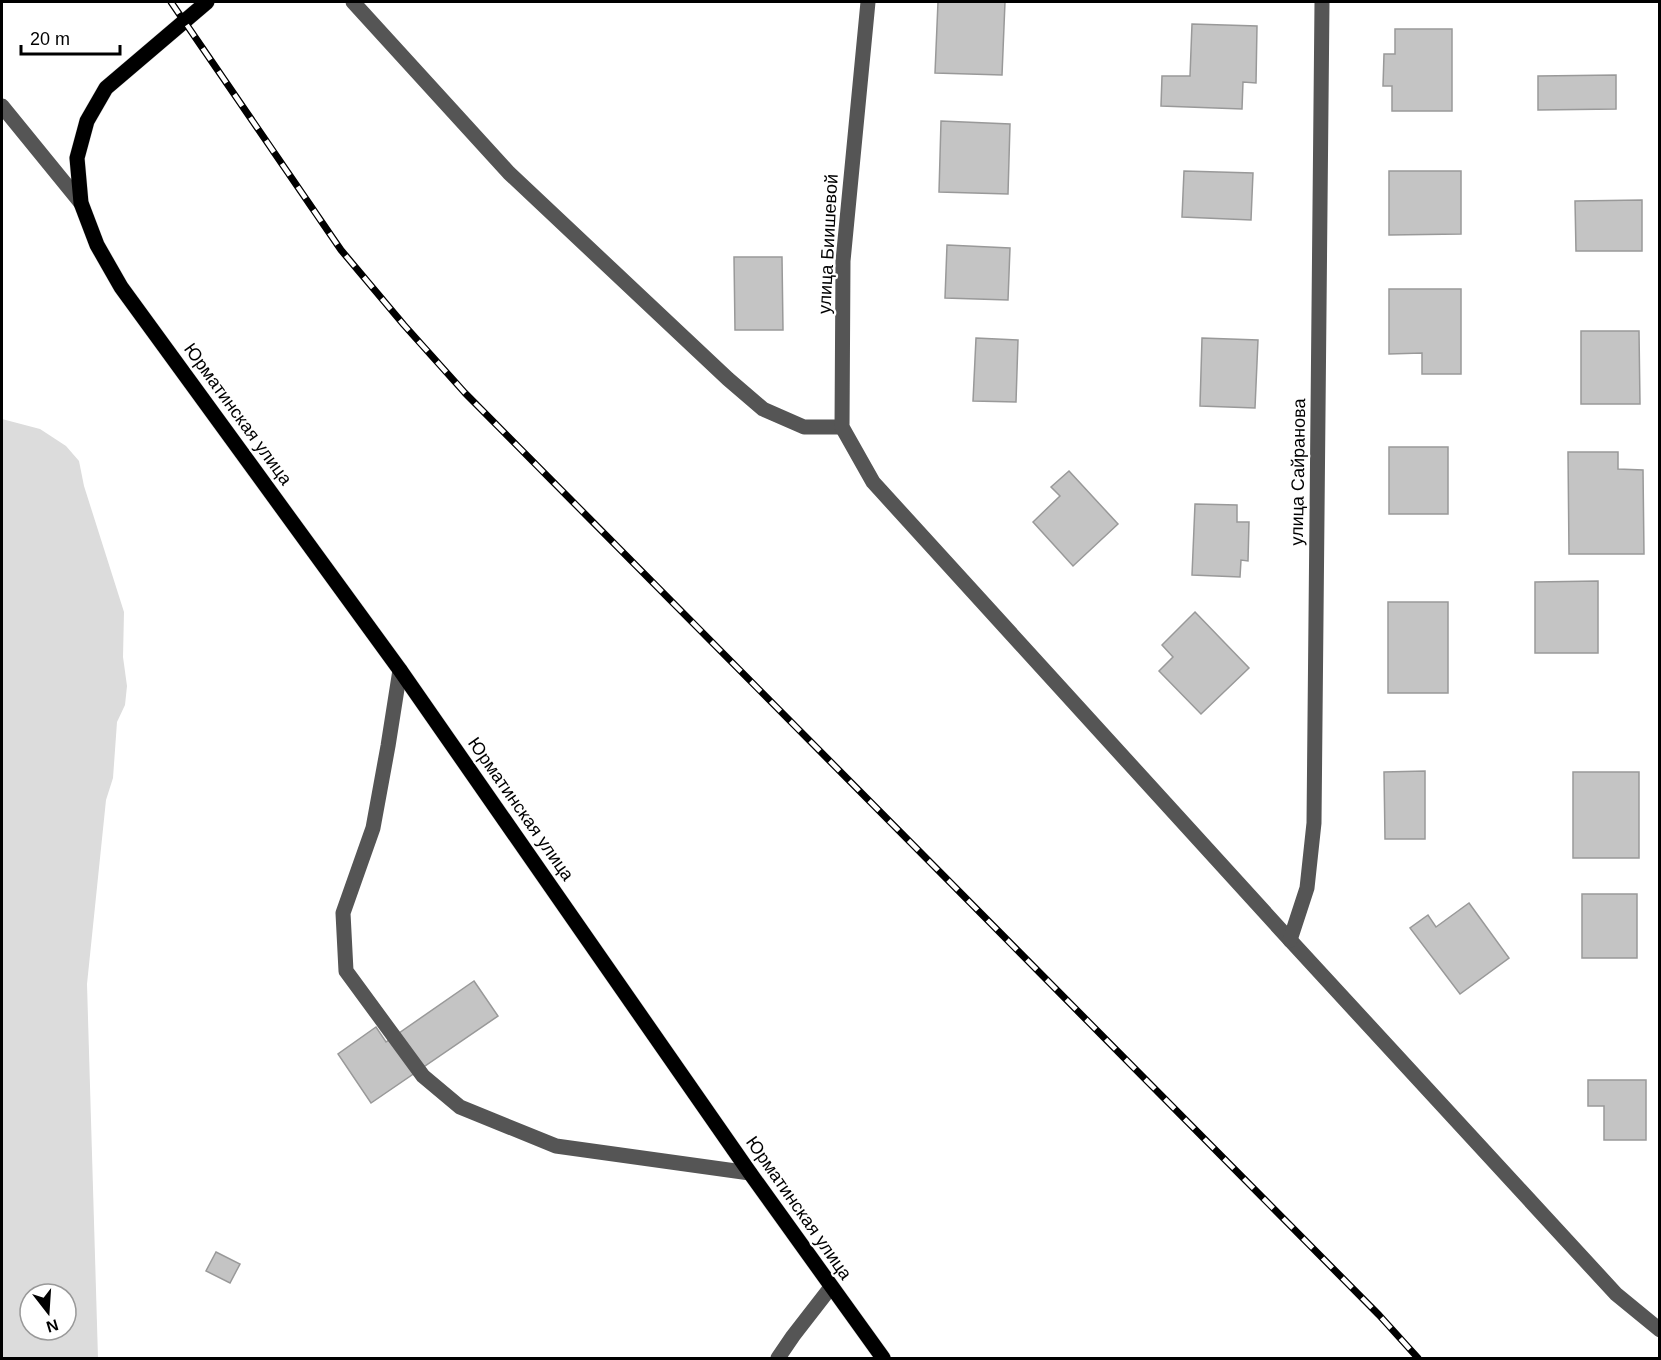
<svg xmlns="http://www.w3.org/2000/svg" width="1661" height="1360" font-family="Helvetica,sans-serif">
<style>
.green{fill:#dcdcdc;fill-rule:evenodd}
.building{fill:#c4c4c4;stroke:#999;stroke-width:1.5}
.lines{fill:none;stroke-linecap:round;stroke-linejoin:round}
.major-casing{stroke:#dbdbdb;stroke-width:16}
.minor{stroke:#555;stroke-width:15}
.major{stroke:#000;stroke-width:15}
.rail-casing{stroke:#000;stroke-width:7}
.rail{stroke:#fff;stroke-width:4.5;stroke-dasharray:14;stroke-linecap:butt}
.labels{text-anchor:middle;stroke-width:4.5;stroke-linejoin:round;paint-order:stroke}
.street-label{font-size:18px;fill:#000;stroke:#fff}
</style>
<rect width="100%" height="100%" fill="#fff"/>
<path class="green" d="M2 419 40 429 66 446 79 461 84 486 124 612 123 657 127 686 125 705 117 722 113 778 106 800 87 984 98 1358H2ZM30 1294H66V1330H30Z"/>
<g class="building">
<polygon points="938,2 1005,2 1002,75 935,73"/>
<polygon points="1192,24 1257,26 1256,83 1243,82 1242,109 1161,106 1162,76 1190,76"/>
<polygon points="1395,29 1452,29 1452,111 1392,111 1392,86 1383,86 1384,54 1395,54"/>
<polygon points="1616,75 1616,109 1538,110 1538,76"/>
<polygon points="941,121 1010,124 1008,194 939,192"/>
<polygon points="1184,171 1253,173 1251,220 1182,217"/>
<polygon points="1389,171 1461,171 1461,234 1389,235"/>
<polygon points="1642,200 1642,251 1576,251 1575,201"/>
<polygon points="947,245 1010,248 1008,300 945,298"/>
<polygon points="734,257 782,257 783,330 735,330"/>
<polygon points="1389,289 1461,289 1461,374 1422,374 1422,353 1389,354"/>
<polygon points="1581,331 1639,331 1640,404 1581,404"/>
<polygon points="976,338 1018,340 1016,402 973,401"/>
<polygon points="1202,338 1258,340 1255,408 1200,406"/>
<rect x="1389" y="447" width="59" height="67"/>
<polygon points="1568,452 1618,452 1618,469 1643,470 1644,554 1569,554"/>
<polygon points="1069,471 1118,524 1073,566 1033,522 1060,496 1051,487"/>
<polygon points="1195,504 1237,505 1237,522 1249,522 1248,561 1241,560 1240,577 1192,575"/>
<polygon points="1598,581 1598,653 1535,653 1535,582"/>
<rect x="1388" y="602" width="60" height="91"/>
<polygon points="1195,612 1249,668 1201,714 1159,671 1173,657 1162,645"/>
<polygon points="1425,771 1425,839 1385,839 1384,772"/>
<rect x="1573" y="772" width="66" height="86"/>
<rect x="1582" y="894" width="55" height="64"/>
<polygon points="1469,903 1509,958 1460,994 1410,928 1428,915 1436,927"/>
<polygon points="474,981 498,1016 371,1103 338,1054 376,1027 386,1042"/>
<polygon points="1588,1080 1646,1080 1646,1140 1604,1140 1604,1106 1588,1106"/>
<polygon points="216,1252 240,1264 230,1283 206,1271"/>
</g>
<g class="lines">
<g class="major-casing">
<polyline id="major" points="207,2 106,88 87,121 77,158 81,203 97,245 121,287 400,670 750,1173 883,1358"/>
</g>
<g class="minor">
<polyline points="353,2 509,173 728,379 763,409 804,427 842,427"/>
<polyline points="868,2 843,261 842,427 873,482 1290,940 1616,1294 1660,1330"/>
<polyline points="2,106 81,203"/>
<polyline points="400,670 388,746 373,828 343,913 346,971 423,1076 460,1107 556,1146 750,1173"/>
<polyline points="1290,940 1307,888 1314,823 1322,2"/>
<polyline points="778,1358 793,1336 831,1287"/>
</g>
<use href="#major" class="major"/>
<g class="rail-casing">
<polyline id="rail" points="171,2 341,250 404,325 465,393 1379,1315 1418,1358"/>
</g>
<use href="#rail" class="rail"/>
</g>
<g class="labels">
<g class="street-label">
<text transform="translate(828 244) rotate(-87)" y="6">улица Биишевой</text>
<text transform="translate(238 414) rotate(54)" y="6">Юрматинская улица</text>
<text transform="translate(1298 472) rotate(-89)" y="6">улица Сайранова</text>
<text transform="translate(521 809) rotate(55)" y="6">Юрматинская улица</text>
<text transform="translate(799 1208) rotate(55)" y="6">Юрматинская улица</text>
</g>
</g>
<rect width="1661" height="1360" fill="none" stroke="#000000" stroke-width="6"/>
<g transform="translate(48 1312) rotate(163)"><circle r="28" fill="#ffffff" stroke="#999999" stroke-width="1.5"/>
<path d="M0-4.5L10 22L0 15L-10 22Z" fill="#000000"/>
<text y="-9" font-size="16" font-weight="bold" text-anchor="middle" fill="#000000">N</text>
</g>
<path d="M21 45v9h99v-9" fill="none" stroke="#000000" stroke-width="3"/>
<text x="30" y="45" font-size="18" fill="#000000" stroke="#ffffff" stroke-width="4.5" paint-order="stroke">20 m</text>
</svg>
